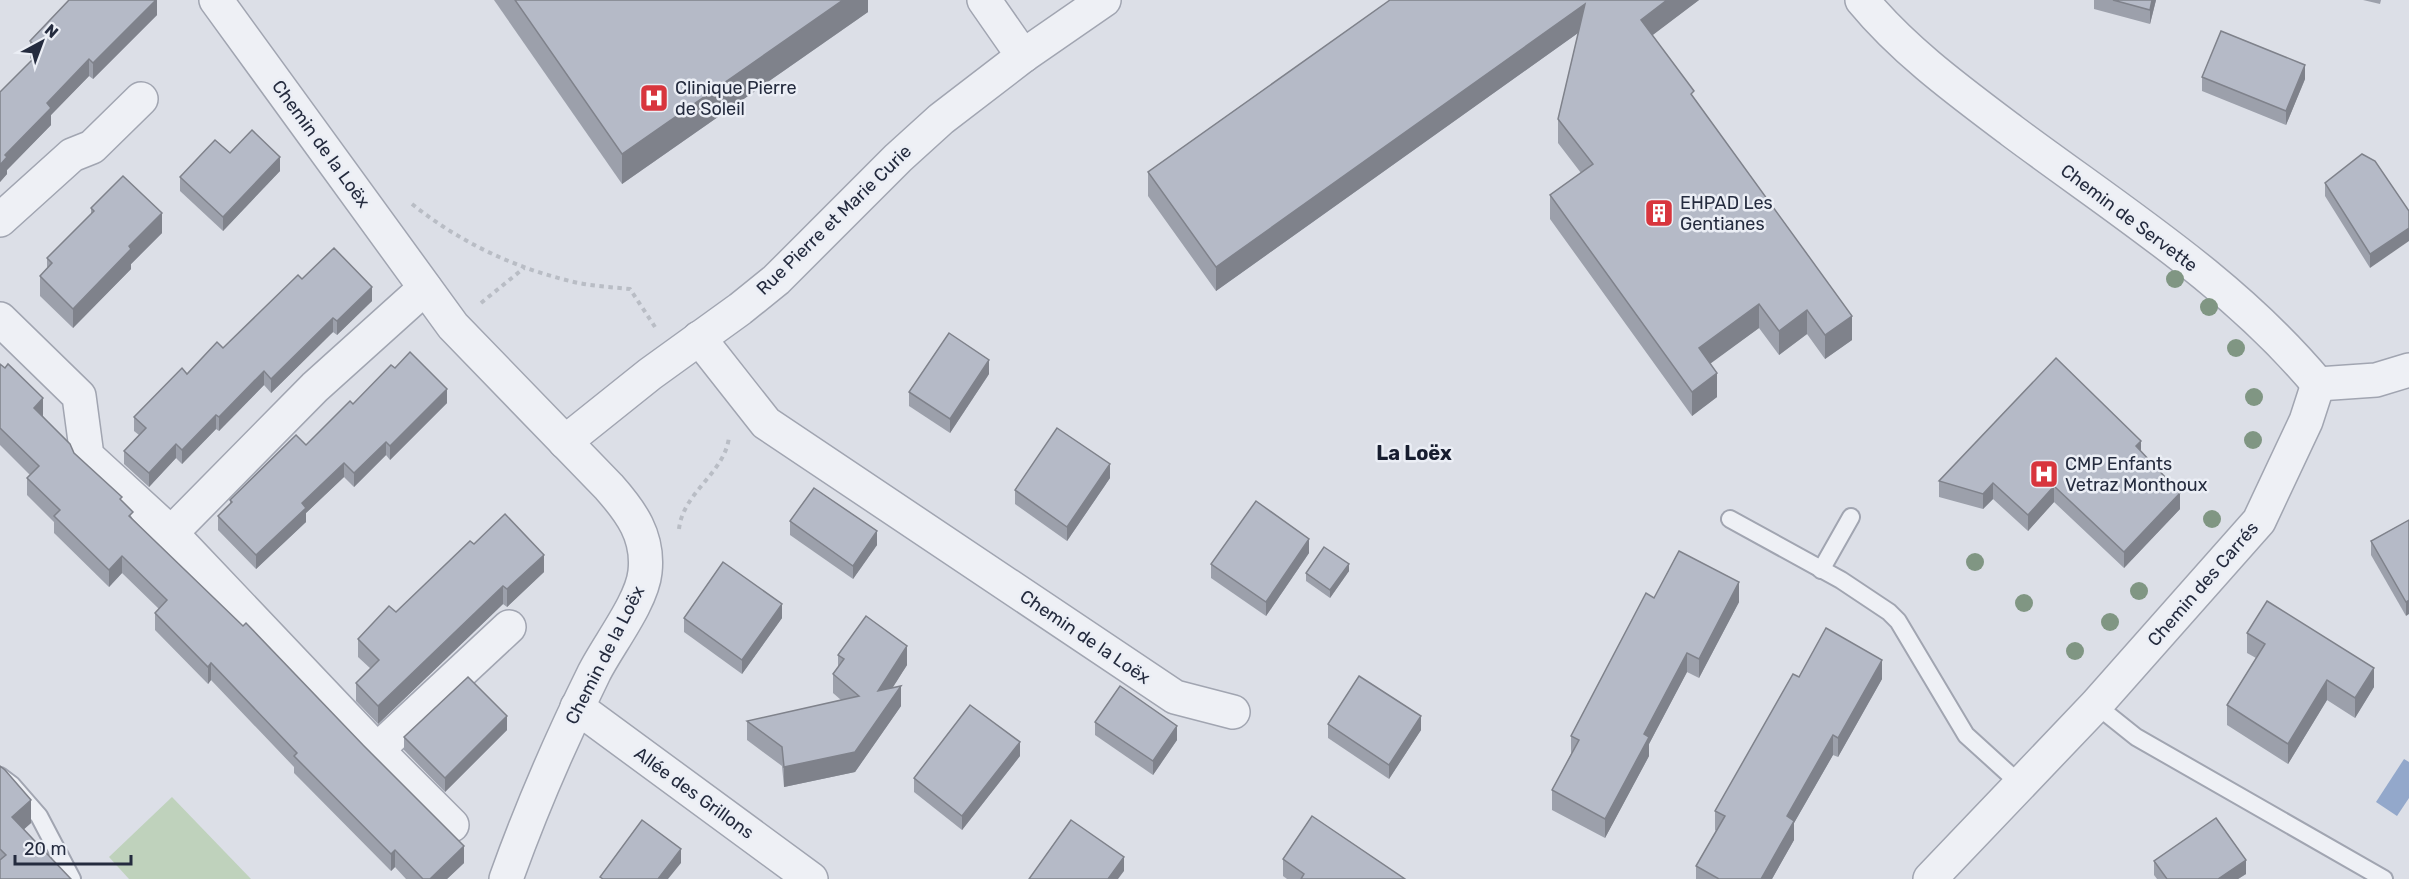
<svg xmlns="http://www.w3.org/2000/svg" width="2409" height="879" font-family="Rubik,sans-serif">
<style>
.green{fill:#bfd2bc}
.water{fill:#93a8cb}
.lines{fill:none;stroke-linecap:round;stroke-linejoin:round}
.service-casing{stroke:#a1a5b1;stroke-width:20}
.minor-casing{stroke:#a1a5b1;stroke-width:36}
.path{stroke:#b9bdc5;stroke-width:4;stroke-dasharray:4.5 4.5;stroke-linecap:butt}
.service{stroke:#eef0f5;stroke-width:16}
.minor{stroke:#eef0f5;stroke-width:33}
.tree{fill:#809683}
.wall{fill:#9ca0ab}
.shaded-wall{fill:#7f828b}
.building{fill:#b5bac7;stroke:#7f828b;stroke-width:1.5}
.labels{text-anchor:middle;stroke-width:5;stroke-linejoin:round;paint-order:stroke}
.poi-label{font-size:18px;fill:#242b3e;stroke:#ebeef5;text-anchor:start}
.street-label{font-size:18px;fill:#242b3e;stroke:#ebeef5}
.neighbourhood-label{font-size:20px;font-weight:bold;fill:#171d2f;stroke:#ebeef5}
</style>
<rect width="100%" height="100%" fill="#dcdfe7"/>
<polygon class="green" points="172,797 251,879 129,879 109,857"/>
<polygon class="water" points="2404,759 2409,762 2409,798 2397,816 2376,802"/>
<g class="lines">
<g class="service-casing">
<g id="service">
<polyline points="1730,519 1841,580 1889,612 1898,621 1966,735 2020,784"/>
<polyline points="1821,570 1851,517"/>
<polyline points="2096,705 2136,737 2384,879"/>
<polyline points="0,776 12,785 39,816 72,879"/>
</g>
</g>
<g class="minor-casing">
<g id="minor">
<path d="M216 0 453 326 609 487C631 512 649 536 645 572 642 602 608 645 594 673 561 740 531 809 506 879"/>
<polyline points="984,0 1023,56"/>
<path d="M1862 0C1904 51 1959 91 2012 131 2118 210 2233 282 2318 384"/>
<polyline points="0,220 72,155 92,147 141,99"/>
<polyline points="425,288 315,387 171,533 377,750 452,825"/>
<polyline points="0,319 79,396 87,456 171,533"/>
<polyline points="699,338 766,423 1175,697 1233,712"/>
<polyline points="2318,384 2376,380 2409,370"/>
<polyline points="565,442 650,374 740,309 776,280 898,158 941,119 1023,56 1104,0"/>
<polyline points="577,707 811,879"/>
<polyline points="377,750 509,627"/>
<polyline points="1930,879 2096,705 2259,521 2306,421 2318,384"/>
</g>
</g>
<g class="path">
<path d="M412 204C458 241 512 267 570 281 589 286 610 287 630 289L655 327"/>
<polyline points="481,303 524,268"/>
<path d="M679 529C683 492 725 473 729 437"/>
</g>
<use href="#service" class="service"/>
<use href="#minor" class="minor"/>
</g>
<g class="tree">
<circle cx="2175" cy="279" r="9"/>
<circle cx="2209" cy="307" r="9"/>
<circle cx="2236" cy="348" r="9"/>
<circle cx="2254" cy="397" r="9"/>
<circle cx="2253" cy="440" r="9"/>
<circle cx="2212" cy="519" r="9"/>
<circle cx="1975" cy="562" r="9"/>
<circle cx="2139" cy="591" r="9"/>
<circle cx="2024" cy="603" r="9"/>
<circle cx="2110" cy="622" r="9"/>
<circle cx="2075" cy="651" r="9"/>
</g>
<g class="wall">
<polygon points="157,0 157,15 93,79 89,76 51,115 51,125 7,170 7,174 0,182 0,92 32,60 30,58 30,41"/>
<polygon points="494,0 868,0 868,12 622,184"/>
<polygon points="1390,0 1699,0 1652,35 1852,340 1825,359 1807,334 1779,355 1759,328 1710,363 1717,397 1692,416 1550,219 1550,195 1581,173 1558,143 1558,119 1578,33 1216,291 1148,196 1148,172"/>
<polygon points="2094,0 2156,0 2150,24 2094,9"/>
<polygon points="2363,0 2381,0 2380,4"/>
<polygon points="2202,77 2305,79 2286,125 2202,91"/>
<polygon points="230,153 280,171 223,231 180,191 180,177"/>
<polygon points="2375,161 2370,268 2325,196 2325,183"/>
<polygon points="91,208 162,233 131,264 131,269 73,328 40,296 40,276 47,269 47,258 91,214"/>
<polygon points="302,279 372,301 337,335 333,332 271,393 264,385 219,431 216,429 182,464 176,458 149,487 124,464 124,451 139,435 134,431 134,417 187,374 223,348"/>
<polygon points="0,364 43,416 74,453 122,502 133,519 464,863 447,879 406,879 395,867 391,871 294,773 294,767 211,680 208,684 155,630 155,613 159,609 122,573 109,587 54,533 54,522 27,495 27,478 30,475 0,445"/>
<polygon points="395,368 447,403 390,460 386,455 354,487 344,477 306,513 306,522 256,569 218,530 218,516 230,505 230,500 306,445"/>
<polygon points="989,374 950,433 909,406 909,392"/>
<polygon points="2141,452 2180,509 2124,568 2054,502 2028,531 1993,499 1983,509 1939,497 1939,481"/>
<polygon points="1110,478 1067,541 1015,504 1015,490"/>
<polygon points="2409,520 2406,616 2371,555 2371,541"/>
<polygon points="790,521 877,545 853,579 790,535"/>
<polygon points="474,544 544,572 507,607 503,604 378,724 356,701 356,683 371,669 358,657 358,639 396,612"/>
<polygon points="1309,553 1266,616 1211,578 1211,564"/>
<polygon points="1349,571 1330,598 1306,581 1306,573"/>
<polygon points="1654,598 1739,602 1699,678 1687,672 1649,744 1649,756 1605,838 1552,810 1552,790 1571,754 1571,736"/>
<polygon points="684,618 782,618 742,674 684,632"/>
<polygon points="2247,633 2374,687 2355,718 2327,700 2288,764 2227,725 2227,705 2256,658 2247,653"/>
<polygon points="838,655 907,665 892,688 901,706 855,772 784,787 782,766 747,740 747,721 841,700 833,693 833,674 838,667"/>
<polygon points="1799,677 1882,679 1838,757 1833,755 1794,823 1794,840 1772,879 1696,879 1696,866 1716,831 1715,830 1715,811"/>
<polygon points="1095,722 1177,740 1153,775 1095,735"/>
<polygon points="1328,724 1421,730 1389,779 1328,738"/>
<polygon points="507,730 445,792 404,750 404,737"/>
<polygon points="1020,756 962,830 914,792 914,778"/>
<polygon points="0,766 31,823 24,829 0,879"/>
<polygon points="1283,859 1405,879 1287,879 1283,876"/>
<polygon points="2154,861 2246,874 2238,879 2157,879 2154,875"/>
</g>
<g class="shaded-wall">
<polygon points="156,0 157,0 157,15 93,79 93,63"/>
<polygon points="843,0 868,0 868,12 622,184 622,154"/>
<polygon points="1667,0 1699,0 1641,44 1641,20"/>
<polygon points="2152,0 2156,0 2150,24 2150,10"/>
<polygon points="1585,4 1585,28 1216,291 1216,267"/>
<polygon points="89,59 89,76 51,115 51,125 7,170 7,174 0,182 0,165 5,155 47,103"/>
<polygon points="2305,65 2305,79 2286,125 2286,111"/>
<polygon points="280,157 280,171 223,231 223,217"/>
<polygon points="162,213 162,233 131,264 131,269 73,328 73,309 129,246"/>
<polygon points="2409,228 2409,241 2370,268 2370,254"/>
<polygon points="372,287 372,301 337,335 337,321"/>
<polygon points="1759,304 1759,328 1699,372 1699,348"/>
<polygon points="1807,310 1807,334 1779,355 1779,331"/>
<polygon points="1852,316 1852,340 1825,359 1825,335"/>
<polygon points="333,318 333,332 271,393 271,379"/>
<polygon points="989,360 989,374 950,433 950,419"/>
<polygon points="264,371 264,385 219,431 219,417"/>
<polygon points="1717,373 1717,397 1692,416 1692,392"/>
<polygon points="447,389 447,403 390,460 390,446"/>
<polygon points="43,398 43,416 34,425 34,408"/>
<polygon points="216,415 216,429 182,464 182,450"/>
<polygon points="2141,441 2141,456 2136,446"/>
<polygon points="386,442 386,455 354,487 354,473"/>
<polygon points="176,444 176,458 149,487 149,473"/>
<polygon points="344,463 344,477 306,513 306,522 256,569 256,555 302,503"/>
<polygon points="1110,464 1110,478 1067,541 1067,527"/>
<polygon points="1993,483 1993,499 1983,509 1983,494"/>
<polygon points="2054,486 2054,502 2028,531 2028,515"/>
<polygon points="2180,493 2180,509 2124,568 2124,552"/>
<polygon points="877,531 877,545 853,579 853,566"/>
<polygon points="1309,539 1309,553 1266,616 1266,602"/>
<polygon points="544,555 544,572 507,607 507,589"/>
<polygon points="122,556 122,573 109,587 109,570"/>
<polygon points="1349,564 1349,571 1330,598 1330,590"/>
<polygon points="1739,582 1739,602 1699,678 1699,659"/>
<polygon points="503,586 503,604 378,724 378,706"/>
<polygon points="2409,600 2409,614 2406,616 2406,602"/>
<polygon points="782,604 782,618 742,674 742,660"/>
<polygon points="907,646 907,665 878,711 878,691"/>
<polygon points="1687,653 1687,672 1649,744 1649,756 1605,838 1605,819 1644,734"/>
<polygon points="1882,660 1882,679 1838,757 1838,738"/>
<polygon points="211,663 211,680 208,684 208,667"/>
<polygon points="2374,668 2374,687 2355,718 2355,698"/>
<polygon points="2327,680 2327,700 2288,764 2288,744"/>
<polygon points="901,686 901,706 855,772 784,787 784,767"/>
<polygon points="507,716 507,730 445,792 445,778"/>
<polygon points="1421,716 1421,730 1389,779 1389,765"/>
<polygon points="1177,726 1177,740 1153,775 1153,761"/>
<polygon points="1833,735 1833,755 1794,823 1794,840 1772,879 1761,879 1787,816"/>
<polygon points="1020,742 1020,756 962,830 962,816"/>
<polygon points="31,800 31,823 12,840 12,817"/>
<polygon points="464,846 464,863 447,879 430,879"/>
<polygon points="681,849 681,863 668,879 658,879"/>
<polygon points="395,850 395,867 391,871 391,854"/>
<polygon points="1124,857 1124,871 1118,879 1108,879"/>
<polygon points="2246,860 2246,874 2238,879 2218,879"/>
</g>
<g class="building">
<polygon points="69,0 156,0 93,63 89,59 47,103 51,108 5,155 7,157 0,165 0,92 41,51 30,41"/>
<polygon points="515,0 843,0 622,154"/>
<polygon points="1390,0 1667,0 1641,20 1694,91 1691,94 1852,316 1825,335 1807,310 1779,331 1759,304 1699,348 1717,373 1692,392 1550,195 1593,164 1558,119 1585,4 1216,267 1148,172"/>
<polygon points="2113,0 2152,0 2150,10"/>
<polygon points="2221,31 2305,65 2286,111 2202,77"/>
<polygon points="252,130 280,157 223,217 180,177 215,140 230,153"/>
<polygon points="2362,154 2375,161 2409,211 2409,228 2370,254 2325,183"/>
<polygon points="123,176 162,213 129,246 131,249 73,309 40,276 52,263 47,258 94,211 91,208"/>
<polygon points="334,248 372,287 337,321 333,318 271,379 264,371 219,417 216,415 182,450 176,444 149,473 124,451 146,428 134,417 182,368 187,374 217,342 223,348 298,275 302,279"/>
<polygon points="949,333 989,360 950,419 909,392"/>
<polygon points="410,352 447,389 390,446 386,442 354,473 344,463 302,503 306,508 256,555 218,516 232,502 230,500 296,435 306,445 350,401 353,404 391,365 395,368"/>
<polygon points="2056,358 2141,441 2136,446 2180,493 2124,552 2054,486 2028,515 1993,483 1983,494 1939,481"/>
<polygon points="0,364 5,368 8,364 43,398 34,408 70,444 74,453 122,497 120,499 133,512 129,516 243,626 246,623 364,746 464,846 430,879 423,879 395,850 391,854 294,756 297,753 211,663 208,667 155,613 167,600 122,556 109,570 54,516 60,510 27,478 39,466 0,428"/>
<polygon points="1057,428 1110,464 1067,527 1015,490"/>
<polygon points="814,488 877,531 853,566 790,521"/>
<polygon points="1256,501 1309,539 1266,602 1211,564"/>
<polygon points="505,514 544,555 507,589 503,586 378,706 356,683 379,660 358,639 389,606 396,612 470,541 474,544"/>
<polygon points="2409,520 2409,600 2406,602 2371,541"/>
<polygon points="1324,547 1349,564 1330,590 1306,573"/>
<polygon points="1679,551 1739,582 1699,659 1687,653 1644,734 1649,737 1605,819 1552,790 1579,740 1571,736 1646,593 1654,598"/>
<polygon points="723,562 782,604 742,660 684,618"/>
<polygon points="2267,601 2374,668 2355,698 2327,680 2288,744 2227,705 2265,644 2247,633"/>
<polygon points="866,616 907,646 878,691 901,686 855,752 784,767 782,747 747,721 859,696 833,674 844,659 838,655"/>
<polygon points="1826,628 1882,660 1838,738 1833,735 1787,816 1794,821 1761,879 1719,879 1696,866 1725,816 1715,811 1793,674 1799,677"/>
<polygon points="1359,676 1421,716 1389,765 1328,724"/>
<polygon points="468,677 507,716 445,778 404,737"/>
<polygon points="1120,686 1177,726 1153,761 1095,722"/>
<polygon points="970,705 1020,742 962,816 914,778"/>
<polygon points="0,766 5,770 31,800 12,817 71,879 0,879 0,860 6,855 0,849"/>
<polygon points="1312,816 1405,879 1301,879 1304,874 1283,859"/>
<polygon points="2216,818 2246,860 2218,879 2167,879 2154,861"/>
<polygon points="642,820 681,849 658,879 603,879 600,877"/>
<polygon points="1071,820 1124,857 1108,879 1029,879"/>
</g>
<defs>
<g id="hospital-square" transform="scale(1.5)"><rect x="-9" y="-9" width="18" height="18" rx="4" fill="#d8353d" stroke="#ebeef5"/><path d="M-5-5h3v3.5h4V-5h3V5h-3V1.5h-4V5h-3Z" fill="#fff"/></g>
<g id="building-square" transform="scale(1.5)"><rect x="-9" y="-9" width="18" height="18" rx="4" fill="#d8353d" stroke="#ebeef5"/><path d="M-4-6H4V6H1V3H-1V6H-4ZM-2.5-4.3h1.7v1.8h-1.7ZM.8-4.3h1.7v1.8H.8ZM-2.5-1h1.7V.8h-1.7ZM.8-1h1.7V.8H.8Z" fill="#fff"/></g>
</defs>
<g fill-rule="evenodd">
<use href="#hospital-square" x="654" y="98"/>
<use href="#building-square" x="1659" y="213"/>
<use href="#hospital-square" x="2044" y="474"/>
</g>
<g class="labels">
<g class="poi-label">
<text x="675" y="94">Clinique Pierre<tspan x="675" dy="21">de Soleil</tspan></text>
<text x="1680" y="209">EHPAD Les<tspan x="1680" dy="21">Gentianes</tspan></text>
<text x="2065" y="470">CMP Enfants<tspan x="2065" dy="21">Vetraz Monthoux</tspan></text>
</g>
<g class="street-label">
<text transform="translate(321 144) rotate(54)" y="6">Chemin de la Loëx</text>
<text transform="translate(2129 218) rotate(37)" y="6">Chemin de Servette</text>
<text transform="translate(834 220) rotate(-44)" y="6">Rue Pierre et Marie Curie</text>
<text transform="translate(2203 584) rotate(-49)" y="6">Chemin des Carrés</text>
<text transform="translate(1085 637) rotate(34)" y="6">Chemin de la Loëx</text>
<text transform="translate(605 655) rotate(-63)" y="6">Chemin de la Loëx</text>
<text transform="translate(694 793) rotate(36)" y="6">Allée des Grillons</text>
</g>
<g class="neighbourhood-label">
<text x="1414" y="460">La Loëx</text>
</g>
</g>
<g transform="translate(42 42) rotate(41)" stroke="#ebeef5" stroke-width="4.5" paint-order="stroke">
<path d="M0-4.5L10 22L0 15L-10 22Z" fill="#242b3e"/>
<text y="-9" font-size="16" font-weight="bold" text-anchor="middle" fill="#242b3e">N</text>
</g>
<path d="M15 855v9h116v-9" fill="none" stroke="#242b3e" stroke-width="3"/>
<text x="24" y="855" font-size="18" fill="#242b3e" stroke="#ebeef5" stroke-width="4.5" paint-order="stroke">20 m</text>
</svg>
